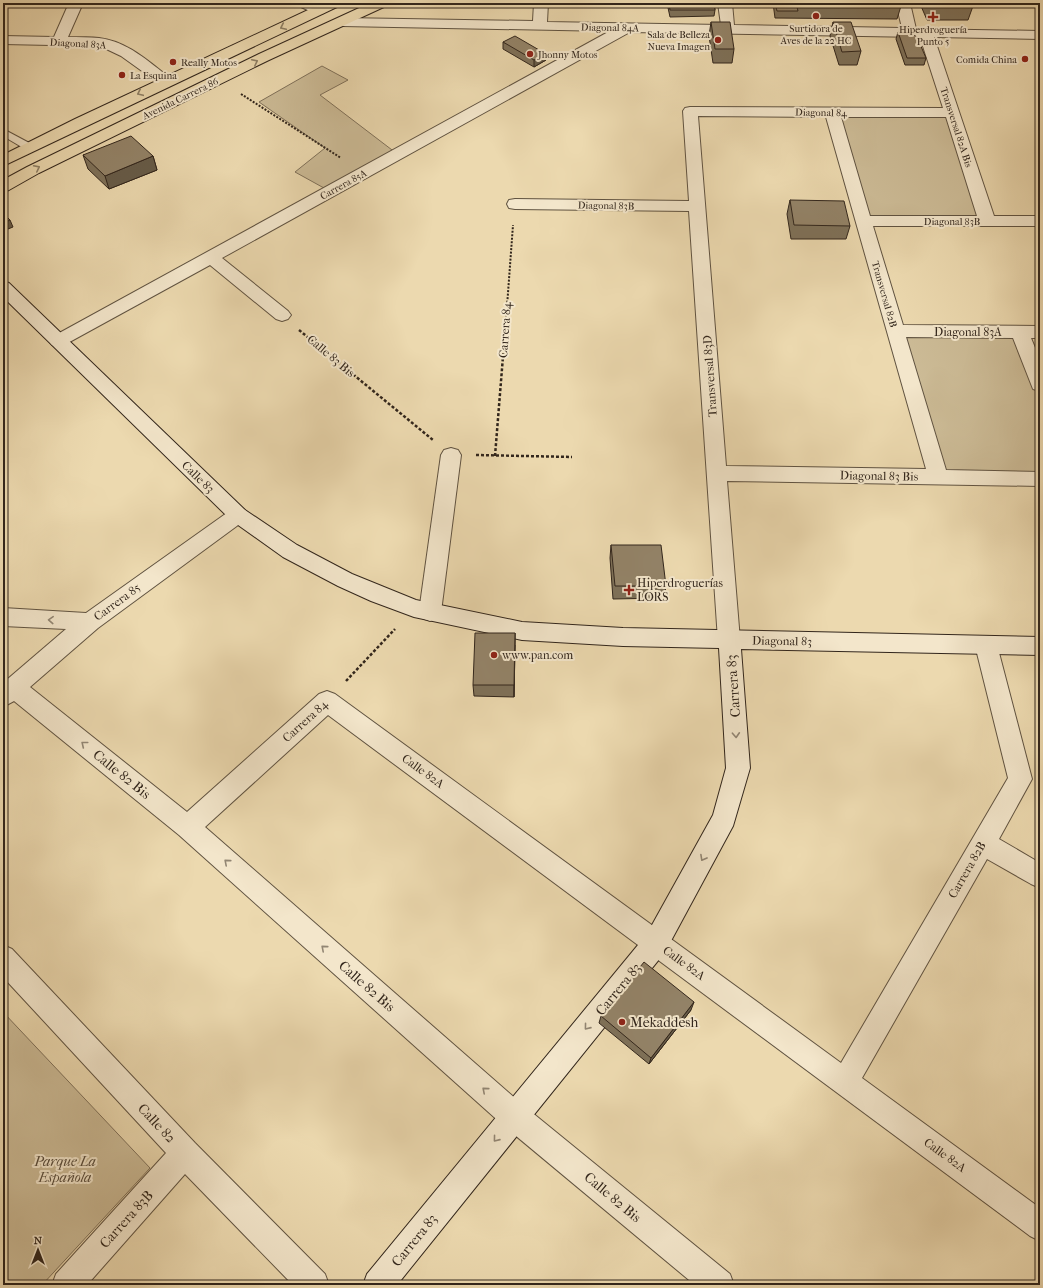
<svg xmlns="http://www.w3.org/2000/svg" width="1043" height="1288" font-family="'IM FELL French Canon',serif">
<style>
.green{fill:#ccbb96;stroke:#7f7059}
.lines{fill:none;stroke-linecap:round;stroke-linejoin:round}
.lane-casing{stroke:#605341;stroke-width:2}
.street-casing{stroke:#605341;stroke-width:2}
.secondary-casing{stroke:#32261c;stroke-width:2}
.primary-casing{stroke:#32261c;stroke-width:2}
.path-far1{stroke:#32261c;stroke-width:2;stroke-dasharray:2 1.5;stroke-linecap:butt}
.path{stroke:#32261c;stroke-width:2.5;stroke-dasharray:3 2;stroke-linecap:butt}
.lane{fill:#f3e6cb;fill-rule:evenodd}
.street{fill:#f3e6cb;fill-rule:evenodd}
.secondary{fill:#f3e6cb;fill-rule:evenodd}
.primary{fill:#ecd9af;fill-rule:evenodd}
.wall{fill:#7e7159;stroke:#32261c}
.shaded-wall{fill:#675c49;stroke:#32261c}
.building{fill:#938368;stroke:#32261c}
.oneway{stroke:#8f8066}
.oneway2{stroke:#928674}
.poi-dot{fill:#8f2418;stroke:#f3e6cb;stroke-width:1.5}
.labels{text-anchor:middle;stroke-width:4;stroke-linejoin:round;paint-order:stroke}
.far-street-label{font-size:10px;fill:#32261c;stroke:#f3e6cb}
.far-poi-label{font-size:10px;fill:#32261c;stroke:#f3e6cb;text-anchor:start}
.street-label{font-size:12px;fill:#32261c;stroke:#f3e6cb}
.poi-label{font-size:12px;fill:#32261c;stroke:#f3e6cb;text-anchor:start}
.near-street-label{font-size:14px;fill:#32261c;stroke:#f3e6cb}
.near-poi-label{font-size:14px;fill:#32261c;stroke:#f3e6cb;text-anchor:start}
.near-park-label{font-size:14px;font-style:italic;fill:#584b3a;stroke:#f3e6cb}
</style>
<rect width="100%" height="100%" fill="#ecd9af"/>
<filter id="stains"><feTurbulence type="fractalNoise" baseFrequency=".005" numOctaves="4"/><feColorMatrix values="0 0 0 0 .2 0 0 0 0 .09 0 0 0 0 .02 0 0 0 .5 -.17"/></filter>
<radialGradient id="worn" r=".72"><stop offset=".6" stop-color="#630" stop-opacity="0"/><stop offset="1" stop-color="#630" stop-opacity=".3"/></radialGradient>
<g class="green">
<polygon points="322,66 348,80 320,95 396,153 333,193 295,172 325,148 259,102"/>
<polygon points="832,112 952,113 987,221 864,221"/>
<polygon points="896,332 1020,332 1040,384 1040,479 938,477"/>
<polygon points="3,1012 150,1168 42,1285 3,1285"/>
</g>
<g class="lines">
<g class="lane-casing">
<polygon id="lane" points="3,129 33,145 34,147 29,150 25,149 3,136"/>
</g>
<g class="street-casing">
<g id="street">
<path d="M69 3H83L68 37C78 37 89 37 99 38 127 41 149 62 170 78L172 81 170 84 165 85 160 84 121 56 100 46 3 44V36L54 37Z"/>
<path d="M297 3C307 3 320 1 326 10L324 13 319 14 314 13 299 6Z"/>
<path d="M534 3H548L547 22 721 25 718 3H732L734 25 902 28 896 3H910L916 29 1040 31V39L934 37 994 216H1040V226H873L903 325 1040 326V338H1031L1040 360V391L1033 389 1031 384 1013 338 906 337 946 470 1040 472V486L727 481 740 640 737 646 729 649 721 646 718 640 689 211 515 209 509 208 507 204 509 200 515 199 689 201 683 111 685 108 690 107 943 108 920 37 630 32 222 258 288 311 291 315 288 319 282 321 276 319 210 265 64 345 58 347 52 345 49 341 52 337 610 31 342 26 337 25 335 22 337 19 342 18 533 21ZM698 116 826 117 926 469 726 466ZM841 117H946L977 216H870Z"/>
<polygon points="451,448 458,450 461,455 441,612 438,618 430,621 422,618 419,612 441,455 444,450"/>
<polygon points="238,507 245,510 248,515 245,520 98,628 30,687 187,812 319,694 327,691 335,694 841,1063 1008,778 975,645 978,639 986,636 994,639 997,645 1032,779 999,839 1040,863 1040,888 1031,884 987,859 862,1078 1040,1208 1040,1241 1030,1236 328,715 205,827 524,1106 730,1274 734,1285 695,1285 504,1126 179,835 14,701 3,707 3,683 66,629 3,626 3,608 86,613 231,510"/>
<polygon points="3,945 12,949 195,1143 325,1274 329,1285 293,1285 185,1174 87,1285 52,1285 56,1274 166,1153 3,977"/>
</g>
</g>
<g class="secondary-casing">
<polygon id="secondary" points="3,281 9,283 245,510 297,545 352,574 416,600 522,622 623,628 1040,637 1040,655 741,649 750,768 733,826 665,952 397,1285 363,1285 367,1274 647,934 713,815 726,768 719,648 623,646 522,640 414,617 371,601 338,586 283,557 231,520 3,297"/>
</g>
<g class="primary-casing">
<g id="primary">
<polygon points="323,3 341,3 339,6 3,166 3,155 75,119"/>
<polygon points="370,3 388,3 386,6 269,60 39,173 9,190 3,192 3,180 27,167 259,54"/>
</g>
</g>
<g class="path-far1">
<polyline points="241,94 341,158"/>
<polyline points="506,320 513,225"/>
</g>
<g class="path">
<polyline points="299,330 433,440"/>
<polyline points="476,455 572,457"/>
<polyline points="495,456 506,319"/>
<polyline points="346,681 395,629"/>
</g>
<use href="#lane" class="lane"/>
<use href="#street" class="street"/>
<use href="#secondary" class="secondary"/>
<use href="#primary" class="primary"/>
</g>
<g class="wall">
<polygon points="667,3 714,3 715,10 714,16 670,17"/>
<polygon points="773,3 900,3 901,6 897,19 775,18"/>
<polygon points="922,3 971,3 973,6 968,20 927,20 921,6"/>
<polygon points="711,22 734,49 732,63 713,63 709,36"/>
<polygon points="833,22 861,51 857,65 839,65 830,36"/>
<polygon points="898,32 926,58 924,65 905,65 896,39"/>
<polygon points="503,42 546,60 534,67 503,49"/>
<polygon points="83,155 153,156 157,170 109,189 88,169"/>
<polygon points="790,200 850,226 846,239 791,239 787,214"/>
<polygon points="611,545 666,586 664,598 613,599 610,558"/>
<polygon points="515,645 514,697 474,696 473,685"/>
<polygon points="691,1010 649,1064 599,1023 601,1016"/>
</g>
<g class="shaded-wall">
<polygon points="546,54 546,60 534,67 534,60"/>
<polygon points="153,156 157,170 109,189 105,176"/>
<polygon points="10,220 13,227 3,231 3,223"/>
<polygon points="515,633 515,645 514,697 514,685"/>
<polygon points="694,1002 691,1010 649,1064 651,1058"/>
</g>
<g class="building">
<polygon points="669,3 714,3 715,10 670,10"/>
<polygon points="775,3 796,3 798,11 777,11"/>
<polygon points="799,3 900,3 901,6 800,5"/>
<polygon points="929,3 971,3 973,6 931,6"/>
<polygon points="711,22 730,22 734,49 715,49"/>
<polygon points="833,22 851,22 861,51 842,52"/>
<polygon points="898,32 909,32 917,37 926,58 907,58"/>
<polygon points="515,36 546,54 534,60 503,42"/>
<polygon points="131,136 153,156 105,176 83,155"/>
<polygon points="790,200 844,201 850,226 794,225"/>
<polygon points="3,213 10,220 3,223"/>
<polygon points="611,545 661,545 666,586 615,586"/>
<polygon points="475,633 515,633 514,685 473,685"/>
<polygon points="644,962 694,1002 651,1058 601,1016"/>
</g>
<defs><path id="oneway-chevron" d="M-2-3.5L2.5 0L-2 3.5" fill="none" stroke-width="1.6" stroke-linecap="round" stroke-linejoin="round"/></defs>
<g class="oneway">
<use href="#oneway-chevron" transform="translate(283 27) rotate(155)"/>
<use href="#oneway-chevron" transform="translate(255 62) rotate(-26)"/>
<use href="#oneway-chevron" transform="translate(140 93) rotate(155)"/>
<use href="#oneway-chevron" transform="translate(37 168) rotate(-27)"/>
</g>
<g class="oneway2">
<use href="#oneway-chevron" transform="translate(51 620) rotate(-177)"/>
<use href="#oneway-chevron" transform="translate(736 735) rotate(87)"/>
<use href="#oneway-chevron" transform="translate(84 744) rotate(-141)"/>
<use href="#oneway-chevron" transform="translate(703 858) rotate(119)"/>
<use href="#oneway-chevron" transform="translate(227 862) rotate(-139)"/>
<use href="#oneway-chevron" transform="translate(324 948) rotate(-139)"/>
<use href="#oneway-chevron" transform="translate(587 1027) rotate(129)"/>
<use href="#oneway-chevron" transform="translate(485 1090) rotate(-139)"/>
<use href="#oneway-chevron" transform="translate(496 1139) rotate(129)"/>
</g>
<g class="poi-dot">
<circle cx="816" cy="16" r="4"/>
<path d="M931 11h4v4h4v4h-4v4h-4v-4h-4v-4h4z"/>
<circle cx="718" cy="40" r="4"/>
<circle cx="530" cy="54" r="4"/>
<circle cx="1025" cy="59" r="4"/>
<circle cx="173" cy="62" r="4"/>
<circle cx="122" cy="75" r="4"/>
<path d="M627 584h4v4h4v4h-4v4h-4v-4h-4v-4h4z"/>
<circle cx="494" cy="655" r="4"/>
<circle cx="622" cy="1022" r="4"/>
</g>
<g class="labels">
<g class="far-street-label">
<text transform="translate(610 27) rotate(1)" y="4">Diagonal 84A</text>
<text transform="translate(78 43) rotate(3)" y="4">Diagonal 83A</text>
<text transform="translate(180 98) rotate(-26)" y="4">Avenida Carrera 86</text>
<text transform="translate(821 112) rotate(1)" y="4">Diagonal 84</text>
<text transform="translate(957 127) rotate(72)" y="4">Transversal 82A Bis</text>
<text transform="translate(343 184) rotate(-29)" y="4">Carrera 85A</text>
<text transform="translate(606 205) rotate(1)" y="4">Diagonal 83B</text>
<text x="952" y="225">Diagonal 83B</text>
<text transform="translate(885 294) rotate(74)" y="4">Transversal 82B</text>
</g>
<g class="far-poi-label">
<text x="816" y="32" text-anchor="middle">Surtidora de<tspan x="816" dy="12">Aves de la 22 HC</tspan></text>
<text x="933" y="33" text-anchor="middle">Hiperdroguería<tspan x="933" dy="12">Punto 5</tspan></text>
<text x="710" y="38" text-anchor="end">Sala de Belleza<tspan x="710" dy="12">Nueva Imagen</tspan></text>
<text x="538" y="58">Jhonny Motos</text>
<text x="1017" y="63" text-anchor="end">Comida China</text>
<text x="181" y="66">Really Motos</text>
<text x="130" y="79">La Esquina</text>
</g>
<g class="street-label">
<text transform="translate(505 330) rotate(-86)" y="4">Carrera 84</text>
<text x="968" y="336">Diagonal 83A</text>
<text transform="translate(331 356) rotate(40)" y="4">Calle 83 Bis</text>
<text transform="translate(710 376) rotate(-94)" y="4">Transversal 83D</text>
<text transform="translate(879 476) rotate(1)" y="4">Diagonal 83 Bis</text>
<text transform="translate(198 477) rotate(44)" y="4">Calle 83</text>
<text transform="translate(117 602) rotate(-36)" y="4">Carrera 85</text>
<text transform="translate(782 641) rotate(1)" y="4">Diagonal 83</text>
<text transform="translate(305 721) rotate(-42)" y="4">Carrera 84</text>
<text transform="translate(423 771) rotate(36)" y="4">Calle 82A</text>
<text transform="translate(967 870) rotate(-60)" y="4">Carrera 82B</text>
<text transform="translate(684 963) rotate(36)" y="4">Calle 82A</text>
<text transform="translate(945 1155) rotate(36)" y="4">Calle 82A</text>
</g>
<g class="poi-label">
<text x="637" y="587">Hiperdroguerías<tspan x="637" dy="14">LORS</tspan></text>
<text x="502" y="659">www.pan.com</text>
</g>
<g class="near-street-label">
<text transform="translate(733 686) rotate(-94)" y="5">Carrera 83</text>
<text transform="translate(122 774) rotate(39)" y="5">Calle 82 Bis</text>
<text transform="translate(367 986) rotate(41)" y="5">Calle 82 Bis</text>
<text transform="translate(618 989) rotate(-51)" y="5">Carrera 83</text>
<text transform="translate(157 1123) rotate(47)" y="5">Calle 82</text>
<text transform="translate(613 1197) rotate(40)" y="5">Calle 82 Bis</text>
<text transform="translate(126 1219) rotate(-48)" y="5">Carrera 83B</text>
<text transform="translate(414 1240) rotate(-51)" y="5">Carrera 83</text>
</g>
<g class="near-poi-label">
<text x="630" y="1027">Mekaddesh</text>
</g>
<g class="near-park-label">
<text x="65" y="1166">Parque La<tspan x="65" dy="16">Española</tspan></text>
</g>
</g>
<rect width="1043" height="1288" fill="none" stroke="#ecd9af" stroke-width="16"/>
<rect x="4" y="4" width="1035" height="1280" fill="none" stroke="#32261c" stroke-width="2"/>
<rect x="8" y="8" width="1027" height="1272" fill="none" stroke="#32261c"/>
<g transform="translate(38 1250)" stroke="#f3e6cb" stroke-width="3" paint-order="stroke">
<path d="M0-3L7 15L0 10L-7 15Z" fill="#32261c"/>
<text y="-6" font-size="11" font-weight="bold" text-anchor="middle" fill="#32261c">N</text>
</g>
<rect width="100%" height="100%" filter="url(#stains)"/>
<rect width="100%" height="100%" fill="url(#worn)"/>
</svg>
